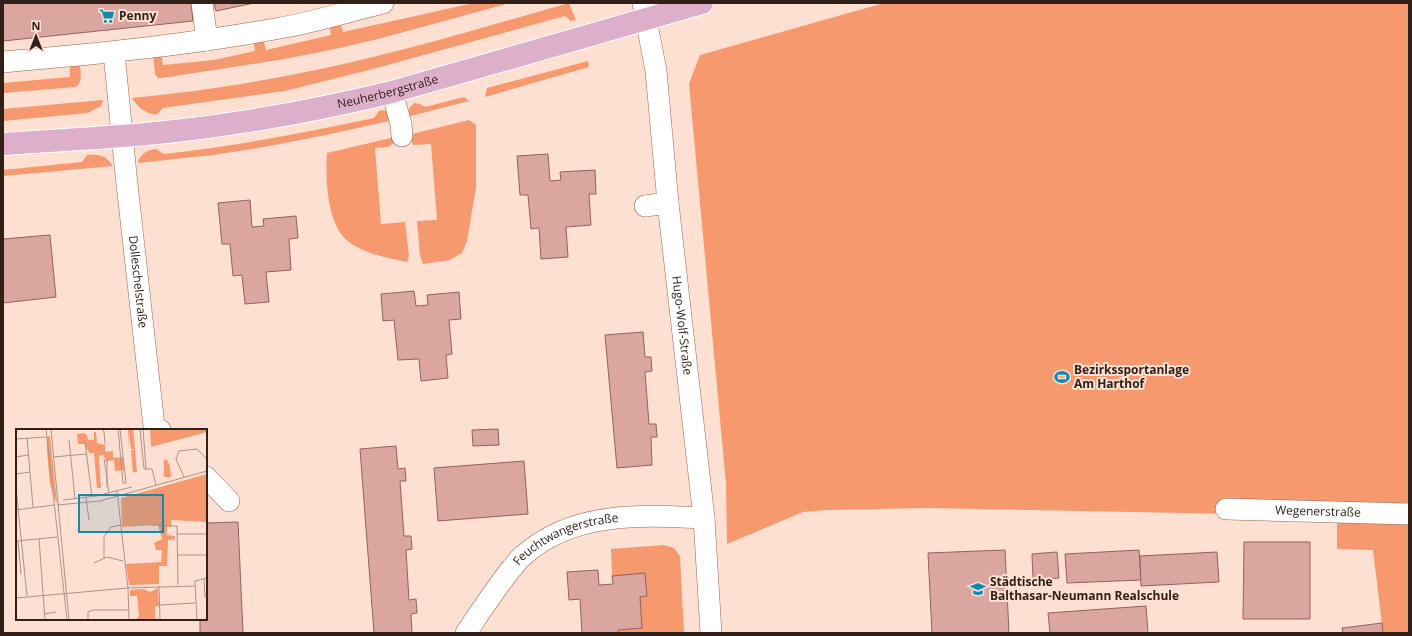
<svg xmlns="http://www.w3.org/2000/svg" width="1412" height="636" font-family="'Open Sans',sans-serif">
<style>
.green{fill:#f7996e}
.building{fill:#dba6a0;stroke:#92625e}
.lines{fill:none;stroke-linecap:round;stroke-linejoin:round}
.minor-casing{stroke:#916652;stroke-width:22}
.major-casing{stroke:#fff;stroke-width:24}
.minor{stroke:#fff;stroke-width:21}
.major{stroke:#ddafca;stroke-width:22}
.labels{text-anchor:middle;stroke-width:4;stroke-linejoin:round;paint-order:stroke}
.poi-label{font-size:12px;font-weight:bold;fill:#322018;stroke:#fee0d2;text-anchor:start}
.street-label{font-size:12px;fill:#322018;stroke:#fee0d2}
.inset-road{fill:none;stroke:#ac9388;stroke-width:1}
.view{fill:#128aad;fill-opacity:0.15;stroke:#128aad;stroke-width:2}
.inset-edge{fill:none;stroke:#322018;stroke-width:2}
</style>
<rect width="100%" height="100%" fill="#fee0d2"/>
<g class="green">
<polygon points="474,3 510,3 382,38 340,48 285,59 162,78 158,78 155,74 153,53 161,51 163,65 214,60 255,51 253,37 262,35 266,50 331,35 329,20 339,18 343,32"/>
<path d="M569 3 576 20 571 21 565 16 373 69 285 91 163 108 156 115C144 113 138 107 132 98 217 90 302 75 385 54 447 39 508 20 569 3Z"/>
<polygon points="884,3 1409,3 1409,633 1383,633 1373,550 1337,549 1337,516 927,508 828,510 803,512 727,544 726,484 689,84 700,55"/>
<path d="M79 60C80 69 84 81 76 87L3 93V83L70 77V61Z"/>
<polygon points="588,61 589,67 485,97 487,88"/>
<polygon points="464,97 469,101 407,117 410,107 414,103 420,104 425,107"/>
<polygon points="103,100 101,106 88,113 3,121 3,109"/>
<path d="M382 110 386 111 389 114V121C331 134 272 147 213 155 188 158 163 160 138 163 140 154 147 150 156 149L164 154C235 146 304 133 374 118L379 111Z"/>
<polygon points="469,120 476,125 476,187 467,241 462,253 450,260 423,264 420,256 417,221 437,220 431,144 413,145 408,135"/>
<path d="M395 137C394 149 384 147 375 148L381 224 405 222 409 256 407 262C388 258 365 254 349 242 327 226 325 178 327 153Z"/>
<path d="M87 155C99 154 106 155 113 166L3 176V170L82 162Z"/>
<polygon points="664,545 674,548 680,556 684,633 618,633 618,630 642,628 640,597 647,596 645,574 612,576 611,549"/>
</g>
<g class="building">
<polygon points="3,3 191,3 193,21 3,41"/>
<polygon points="214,3 254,3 216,11"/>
<polygon points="548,154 550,181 561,180 560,172 595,170 596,194 589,194 591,225 566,227 568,257 541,259 539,228 531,229 528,195 520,195 517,156"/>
<polygon points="250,200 252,227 264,226 263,219 296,216 298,238 289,239 291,270 266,272 269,302 245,304 242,275 233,276 230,244 222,244 218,203"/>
<polygon points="50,235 56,297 3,303 3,239"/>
<polygon points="414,291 416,306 428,305 427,295 459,292 461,319 449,320 452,354 446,355 448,378 421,381 419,359 398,360 394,320 383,321 381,294"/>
<polygon points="643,332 645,357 651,357 652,371 645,372 649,424 656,424 657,437 651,437 652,465 617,468 605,335"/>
<polygon points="498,429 499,445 473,446 472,430"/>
<polygon points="396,446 398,469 405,468 406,481 400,481 404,536 411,536 412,549 406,550 409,600 416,599 417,613 411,614 412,633 374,633 360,449"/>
<polygon points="524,461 528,514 438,521 434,468"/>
<polygon points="238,522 243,633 200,633 200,619 206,619 206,523"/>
<polygon points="1244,542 1310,542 1310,619 1243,619"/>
<polygon points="1005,550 1009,633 932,633 928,553"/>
<polygon points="1139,550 1141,580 1067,583 1065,554"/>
<polygon points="1057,552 1059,578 1033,580 1032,554"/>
<polygon points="1217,552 1219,582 1141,586 1140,556"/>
<polygon points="598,570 599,585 613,584 612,576 645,573 647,596 640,597 642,628 618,630 618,633 582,633 580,599 569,600 567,572"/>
<polygon points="1146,606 1148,633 1050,633 1048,613"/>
<polygon points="1382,623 1383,633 1343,633 1342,628"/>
</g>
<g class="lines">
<g class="minor-casing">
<g id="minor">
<polyline points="202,3 207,40"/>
<path id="s1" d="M643 3 656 71 668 203 704 518 711 633"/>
<path id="s2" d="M114 53 126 175 154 426 160 430"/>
<path d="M3 62C96 54 188 45 280 28 315 22 349 11 383 3"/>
<polyline points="392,92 401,124 402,136"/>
<polyline points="645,206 668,203"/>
<polyline points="206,477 229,501"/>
<path id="s3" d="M1226 509 1409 514"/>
<path id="s4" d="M466 633C481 611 495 589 512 568 516 564 519 558 524 555 573 511 642 515 704 518"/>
</g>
</g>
<g class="major-casing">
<g id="major">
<path id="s5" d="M3 144C57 140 112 138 166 132 242 124 318 110 392 92L702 3"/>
</g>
</g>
<use href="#minor" class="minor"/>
<use href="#major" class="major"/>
</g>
<defs>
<g id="supermarket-bare" transform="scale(1.2)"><path d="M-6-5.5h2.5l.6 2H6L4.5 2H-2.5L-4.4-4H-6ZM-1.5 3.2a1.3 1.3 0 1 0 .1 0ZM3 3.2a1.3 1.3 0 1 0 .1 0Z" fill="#128aad" stroke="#fee0d2" stroke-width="2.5" paint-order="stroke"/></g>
<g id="stadium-bare" transform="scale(1.2)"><path d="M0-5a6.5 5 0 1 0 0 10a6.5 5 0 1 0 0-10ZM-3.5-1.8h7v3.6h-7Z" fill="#128aad" stroke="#fee0d2" stroke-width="2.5" paint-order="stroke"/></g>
<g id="school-bare" transform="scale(1.2)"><path d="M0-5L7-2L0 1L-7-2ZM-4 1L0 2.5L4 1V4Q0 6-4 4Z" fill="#128aad" stroke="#fee0d2" stroke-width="2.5" paint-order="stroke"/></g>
</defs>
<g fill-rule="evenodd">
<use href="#supermarket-bare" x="107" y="16"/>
<use href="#stadium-bare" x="1062" y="377"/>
<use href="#school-bare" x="978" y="589"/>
</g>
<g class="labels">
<g class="poi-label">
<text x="119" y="20">Penny</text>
<text x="1074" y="374">Bezirkssportanlage<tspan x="1074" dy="14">Am Harthof</tspan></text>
<text x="990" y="586">Städtische<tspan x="990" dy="14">Balthasar-Neumann Realschule</tspan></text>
</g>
<g class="street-label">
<text dy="4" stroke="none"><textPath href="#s5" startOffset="389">Neuherbergstraße</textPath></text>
<text dy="4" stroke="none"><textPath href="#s2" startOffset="230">Dolleschelstraße</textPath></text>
<text dy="4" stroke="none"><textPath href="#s1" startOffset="325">Hugo-Wolf-Straße</textPath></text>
<text dy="4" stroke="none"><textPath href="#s3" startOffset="92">Wegenerstraße</textPath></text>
<text dy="4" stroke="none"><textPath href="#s4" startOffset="143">Feuchtwangerstraße</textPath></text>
</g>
</g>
<g transform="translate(16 429)">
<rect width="191" height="191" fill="#fee0d2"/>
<path d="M112 0H117L119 20H115L113 2V20ZM134 0H191V3L135 18ZM78 3H80L81 14 89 16V23L97 22V29L107 28 108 41 99 42 98 31 91 32 87 26 83 27 85 59H81L78 24H73L69 15H62L61 5 68 4 71 6 72 11H78ZM34 7 41 73H40L34 55 31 22V8ZM119 20 121 43H117L115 21ZM148 31H151L154 37 155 48H148ZM191 45V93L155 91V98L151 97V106L159 107V110L152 111 151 137H143V155L113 156 110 135 145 133 146 121H140L138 114 146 110 142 96 106 98 105 69ZM142 159 143 177H139V191H120L123 187 121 167H114V161L127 160 134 163Z" fill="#f7996e"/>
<path class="inset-road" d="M30 0 51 191M35 0 53 191M85 0 88 2 89 15M102 0 107 54H110M104 0 110 54M124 0 128 40H136L140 56M127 0 130 40M11 9 17 78M0 10 30 8M53 11 59 70M69 13 76 68M0 28 12 26M37 28 70 25M88 30 93 64M88 32 91 31V58M0 45 14 43M168 48 160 30 163 22 181 20 191 30M0 59 11 167M101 62 112 159 113 191M70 69 73 91M47 71 80 67 116 58M41 76 84 72 191 42M0 81 38 76M136 96 161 97M161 97 162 156M161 105H191M23 110 29 191M0 112 41 108M2 112 5 145M161 126H191M88 129V108L95 98 105 96M78 134 91 128 107 132M188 149 189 169M143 157 144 191M0 169 112 159 179 157M144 176 179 174M28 185 40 183M72 191V183L77 181H113M181 191 179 152 191 149"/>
<path class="view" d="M63 66H147V103H63Z"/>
<rect width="191" height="191" class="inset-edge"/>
</g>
<rect width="1412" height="636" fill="none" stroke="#322018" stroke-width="8"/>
<g transform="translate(36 36)" stroke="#fee0d2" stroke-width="3" paint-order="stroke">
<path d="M0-3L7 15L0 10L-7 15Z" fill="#322018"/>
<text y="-6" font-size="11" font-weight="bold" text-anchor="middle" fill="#322018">N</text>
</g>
</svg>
